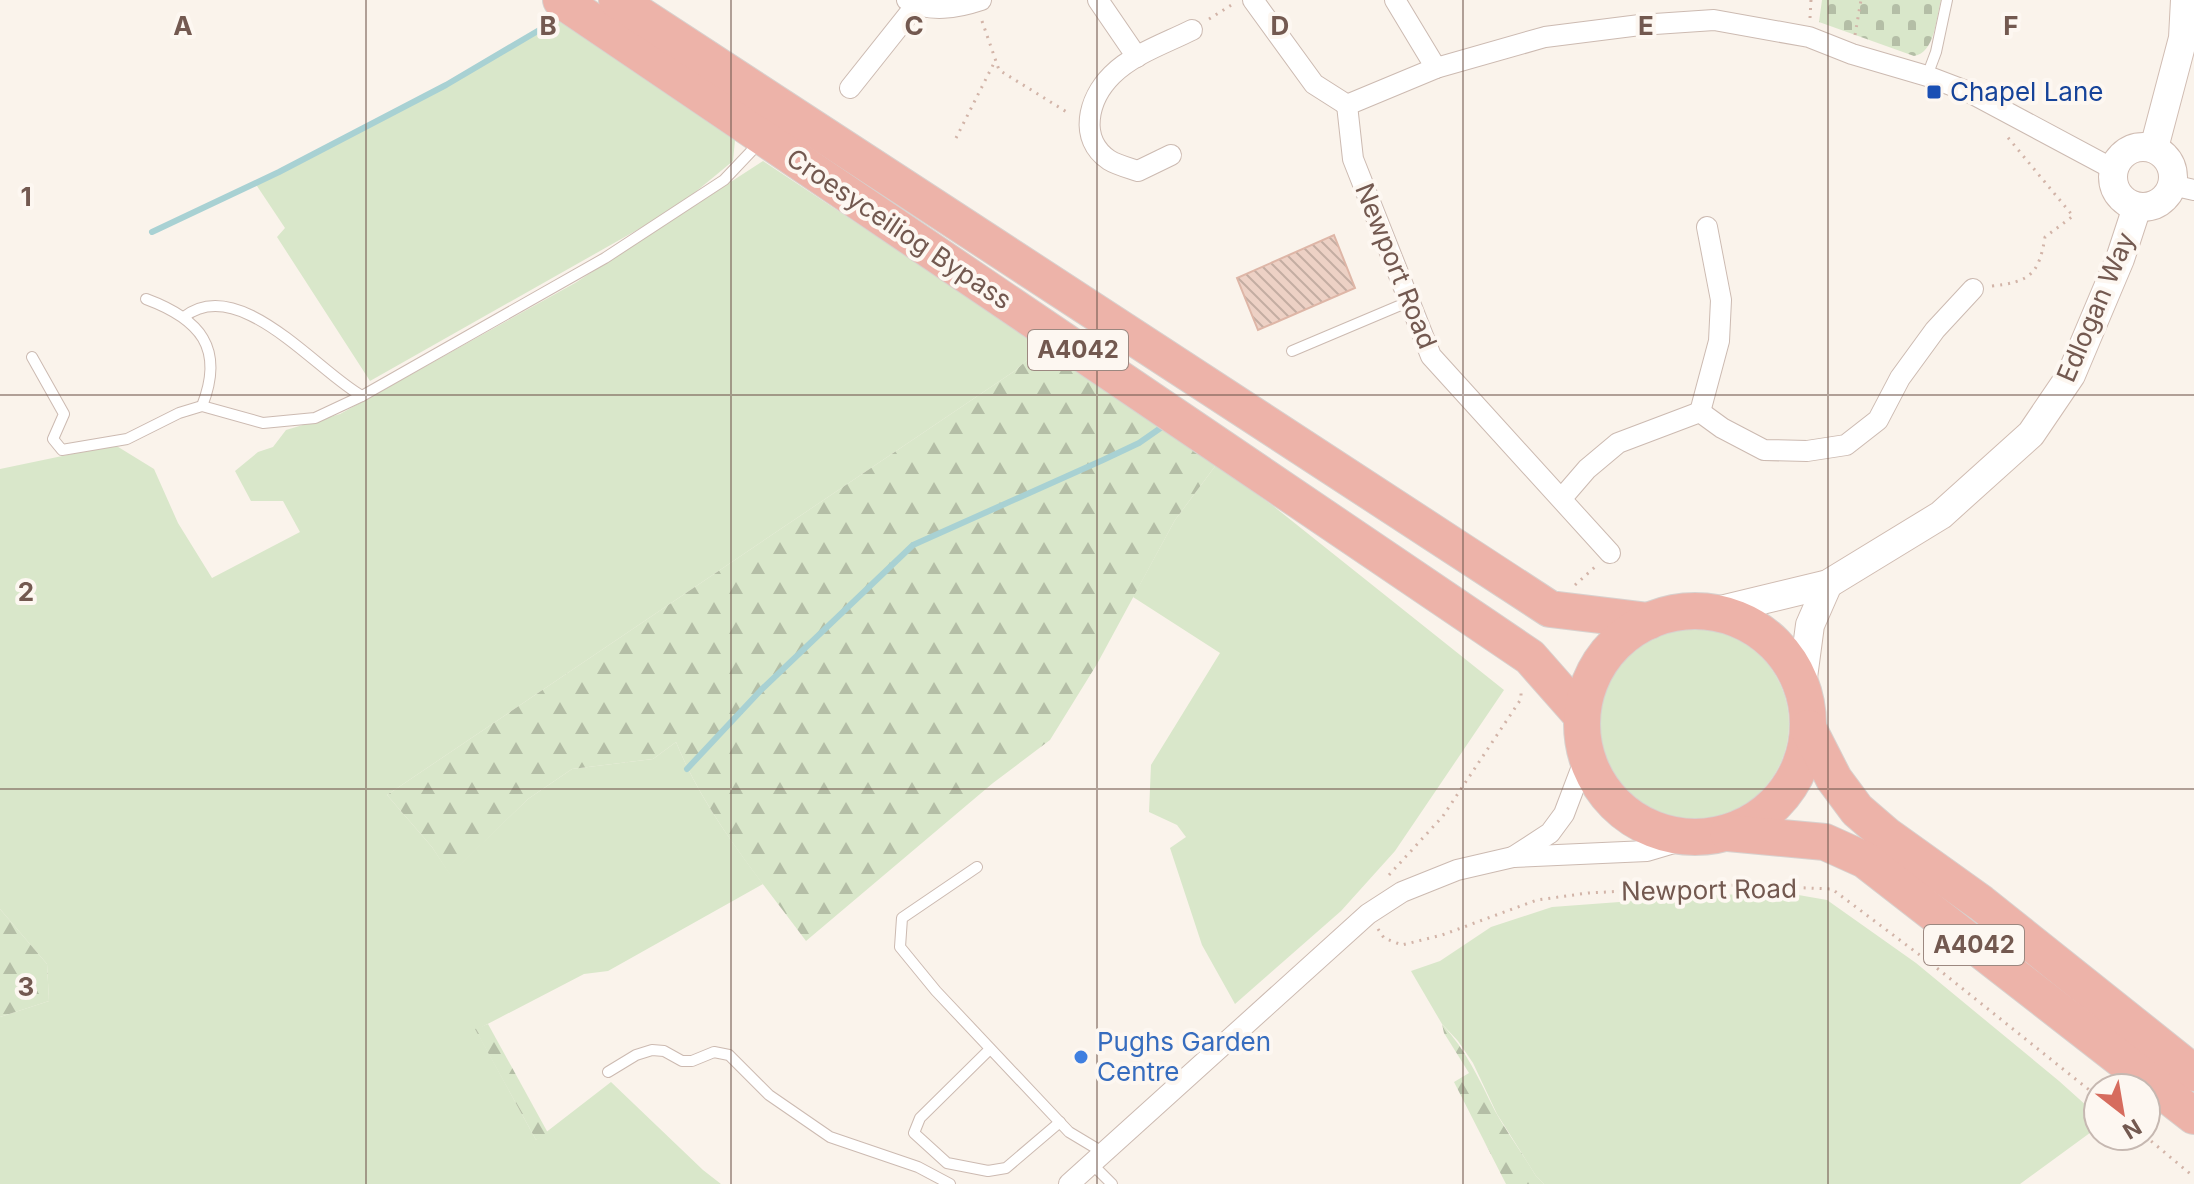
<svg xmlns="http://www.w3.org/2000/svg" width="2194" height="1184" font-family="Inter,sans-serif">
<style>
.green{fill:#d9e7ca}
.forest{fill:url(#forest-firs)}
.cemetery{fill:url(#cemetery-stones)}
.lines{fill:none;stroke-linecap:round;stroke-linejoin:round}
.stream{stroke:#a8d1d3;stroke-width:6}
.building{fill:url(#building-back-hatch);stroke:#deb6a7;stroke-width:2}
.lane-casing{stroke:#ccbab1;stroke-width:12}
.street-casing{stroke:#ccbab1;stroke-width:22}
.secondary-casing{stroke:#d0bcb2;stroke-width:30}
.highway-casing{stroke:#d8d1ce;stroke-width:38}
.path{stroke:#d2b4a8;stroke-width:3;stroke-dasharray:2 6;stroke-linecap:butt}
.lane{stroke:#fff;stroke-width:10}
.street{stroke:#fff;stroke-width:20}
.secondary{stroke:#fff;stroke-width:28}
.highway{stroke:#edb3a9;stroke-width:36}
.grid{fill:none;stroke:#735950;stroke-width:2;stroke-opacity:0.55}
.transit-dot{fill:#1a4fb4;stroke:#fdf7f1;stroke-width:3}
.shop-dot{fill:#3f7fe0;stroke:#fdf7f1;stroke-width:3}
.labels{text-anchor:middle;stroke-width:8;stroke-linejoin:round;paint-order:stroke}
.shield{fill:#fdf7f1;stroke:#9c8880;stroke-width:2}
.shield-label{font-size:24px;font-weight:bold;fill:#735950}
.transit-label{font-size:26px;fill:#164399;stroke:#fdf7f1;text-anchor:start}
.street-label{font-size:26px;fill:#735950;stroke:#fdf7f1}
.shop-label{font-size:26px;fill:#366cbe;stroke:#fdf7f1;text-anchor:start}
.grid-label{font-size:26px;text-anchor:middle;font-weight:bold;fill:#735950;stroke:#fdf7f1;stroke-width:8;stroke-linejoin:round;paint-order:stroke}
</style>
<defs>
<pattern id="forest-firs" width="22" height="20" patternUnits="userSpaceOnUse" patternTransform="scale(2)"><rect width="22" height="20" fill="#d9e7ca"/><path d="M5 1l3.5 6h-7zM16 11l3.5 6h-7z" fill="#b4bea6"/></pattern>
<pattern id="cemetery-stones" width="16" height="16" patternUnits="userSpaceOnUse" patternTransform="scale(2)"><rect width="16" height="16" fill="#d9e7ca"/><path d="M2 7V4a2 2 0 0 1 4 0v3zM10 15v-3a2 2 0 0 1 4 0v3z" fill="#b4bea6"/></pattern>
<pattern id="building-back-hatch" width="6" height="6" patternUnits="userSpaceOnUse" patternTransform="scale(2)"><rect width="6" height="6" fill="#edd1c5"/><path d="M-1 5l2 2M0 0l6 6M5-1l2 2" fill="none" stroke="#c4ada2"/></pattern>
</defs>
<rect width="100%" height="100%" fill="#faf3eb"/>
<g class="green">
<polygon points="558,19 735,140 733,161 676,208 370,381 277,237 285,228 255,183 446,85"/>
<path d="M763 161 1042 346 1016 370 387 795 432 847 450 874 528 799 572 769 653 759 676 742C697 794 729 839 763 884L608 971 584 974 476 1030 536 1140 611 1082 703 1170 721 1184H0V1017L49 1001 47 964 0 909V469L115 445 154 469 178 523 212 578 300 532 283 501H251L235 471 258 452 273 447 286 430 340 414 575 283Z"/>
<polygon points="1216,465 1272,505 1504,690 1395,851 1341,911 1235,1004 1202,945 1170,848 1186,837 1177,825 1149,812 1151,765 1220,653 1133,597 1175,520"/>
<circle cx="1694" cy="724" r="95"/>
<polygon points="1787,893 1827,900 1916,963 2059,1081 2098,1116 2098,1127 2020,1184 1544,1184 1536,1176 1497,1114 1473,1063 1458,1041 1442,1024 1411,971 1440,961 1491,927 1552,907 1714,895"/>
</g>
<g class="forest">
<path d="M1042 346 1216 465 1175 520 1097 664 1050 740 993 783 806 941C759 878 706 816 676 742L653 759 572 769 528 799 450 875 432 847 387 795 1016 370Z"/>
<polygon points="0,909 47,964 49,1001 0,1017"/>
<polygon points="488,1024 548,1133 536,1140 475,1029"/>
<path d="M1442 1024C1466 1050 1479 1079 1495 1111 1507 1133 1523 1154 1536 1176L1544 1184H1506L1454 1082 1469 1073 1444 1033Z"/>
</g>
<path class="cemetery" d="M1822 0H1941C1936 18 1935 53 1914 56L1819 22Z"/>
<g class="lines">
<g class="stream">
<polyline points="152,232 279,172 446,85 558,19"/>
<polyline points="687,769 761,690 913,545 1103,460 1139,443 1162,427"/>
</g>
</g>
<polygon class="building" points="1334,235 1355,288 1258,330 1237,278"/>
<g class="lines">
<g class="lane-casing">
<g id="lane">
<polyline points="1927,76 1936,52 1947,0"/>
<path d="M146 299C200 319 225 348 202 406"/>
<path d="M184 317C239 273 319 373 362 396"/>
<polyline points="1292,351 1408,302"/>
<polyline points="32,357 64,414 53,439 62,450 127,439 179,413 202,406 263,423 315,418 362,396 605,258 724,180 760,142"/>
<polyline points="977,867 902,918 900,947 936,991 1069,1132 1104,1153"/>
<polyline points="990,1049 920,1118 914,1133 947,1163 988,1171 1006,1168 1060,1122"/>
<polyline points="608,1072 636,1055 652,1050 664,1051 682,1061 692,1061 714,1052 729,1055 769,1095 830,1137 918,1167 950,1184"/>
<polyline points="1092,1164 1112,1184"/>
</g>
</g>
<g class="street-casing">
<g id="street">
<path d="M907 0C930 13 957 8 981 0"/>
<polyline points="1098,0 1137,57"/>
<polyline points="1253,0 1314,84 1347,105"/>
<polyline points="1395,0 1436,68"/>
<polyline points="850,88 916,5"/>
<polyline points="1347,105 1436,68 1545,37 1640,25 1714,20 1809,37 1852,54 1927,76 1969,92 2113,169"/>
<polyline points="1347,105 1353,159 1431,356 1610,553"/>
<path d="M1171 155 1138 171C1129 168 1117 165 1109 160 1078 139 1088 99 1112 75 1133 54 1166 43 1192 30"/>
<polyline points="2172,185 2194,190"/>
<polyline points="1700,412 1719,341 1721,300 1707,227"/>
<polyline points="1562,498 1587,469 1618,443 1700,412 1722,428 1764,450 1807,451 1846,445 1878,420 1900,378 1935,330 1973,289"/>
<polyline points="1513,857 1550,833 1564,814 1586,756"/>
<polyline points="1069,1184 1368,914 1402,892 1457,870 1513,857 1647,851 1691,838"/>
</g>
</g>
<g class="secondary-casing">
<g id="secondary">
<circle cx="2143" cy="177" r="30"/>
<polyline points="2154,148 2183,38 2185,0"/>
<polyline points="1712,612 1828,584 1941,515 2031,434 2071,375 2120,259 2137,207"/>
<polyline points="1802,685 1810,625 1828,584"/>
</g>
</g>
<g class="highway-casing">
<g id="highway">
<polyline points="561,0 1530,657 1582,716"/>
<polyline points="617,0 1550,609 1649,621"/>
<circle cx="1695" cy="724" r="113"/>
<polyline points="1808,728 1834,779 1857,810 1886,835 1981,903 2194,1073"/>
<polyline points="1728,833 1825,842 1865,860 2194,1116"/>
</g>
</g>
<g class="path">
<polyline points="1810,18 1811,0"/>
<polyline points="1209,19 1233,4"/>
<polyline points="982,21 999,70 1070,114"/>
<polyline points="1855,35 1861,0"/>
<polyline points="956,138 994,63"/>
<path d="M1992 286C2030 282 2039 274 2045 237L2073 216 2005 134"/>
<polyline points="1575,585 1596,566"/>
<polyline points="1389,875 1443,816 1521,699 1521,691"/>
<polyline points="1378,929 1384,938 1402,945 1442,935 1537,900 1588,893 1737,885 1832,889 1933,965 2098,1097"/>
<polyline points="2145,1136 2194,1177"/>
</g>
<use href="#lane" class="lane"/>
<use href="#street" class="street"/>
<use href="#secondary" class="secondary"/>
<use href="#highway" class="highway"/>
</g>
<path class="grid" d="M366 0V1184M731 0V1184M1097 0V1184M1463 0V1184M1828 0V1184M0 395H2194M0 789H2194"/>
<rect class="transit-dot" x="1926" y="84" width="16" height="16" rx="4"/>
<circle class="shop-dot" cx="1081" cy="1057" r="8"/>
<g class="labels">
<g class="shield">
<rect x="1028" y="330" width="100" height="40" rx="6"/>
<rect x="1924" y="925" width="100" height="40" rx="6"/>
</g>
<g class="shield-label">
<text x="1078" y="358">A4042</text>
<text x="1974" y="953">A4042</text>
</g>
<g class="transit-label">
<text x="1950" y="101">Chapel Lane</text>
</g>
<g class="street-label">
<text transform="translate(899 229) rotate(34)" y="9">Croesyceiliog Bypass</text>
<text transform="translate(1396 266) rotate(68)" y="9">Newport Road</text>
<text transform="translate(2096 307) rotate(-67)" y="9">Edlogan Way</text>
<text transform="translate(1709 890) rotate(-1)" y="9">Newport Road</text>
</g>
<g class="shop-label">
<text x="1097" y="1051">Pughs Garden<tspan x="1097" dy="30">Centre</tspan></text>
</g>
</g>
<g class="grid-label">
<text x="183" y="35">A</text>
<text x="548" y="35">B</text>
<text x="914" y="35">C</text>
<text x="1280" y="35">D</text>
<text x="1646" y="35">E</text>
<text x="2011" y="35">F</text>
<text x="26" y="206">1</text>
<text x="26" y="601">2</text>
<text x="26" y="996">3</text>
</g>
<g transform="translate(2122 1112) rotate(149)"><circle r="38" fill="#fdf7f1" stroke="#c6b8b1" stroke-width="2"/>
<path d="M0-6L14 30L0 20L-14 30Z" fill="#d66c5e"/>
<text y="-12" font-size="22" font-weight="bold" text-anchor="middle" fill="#735950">N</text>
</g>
</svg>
